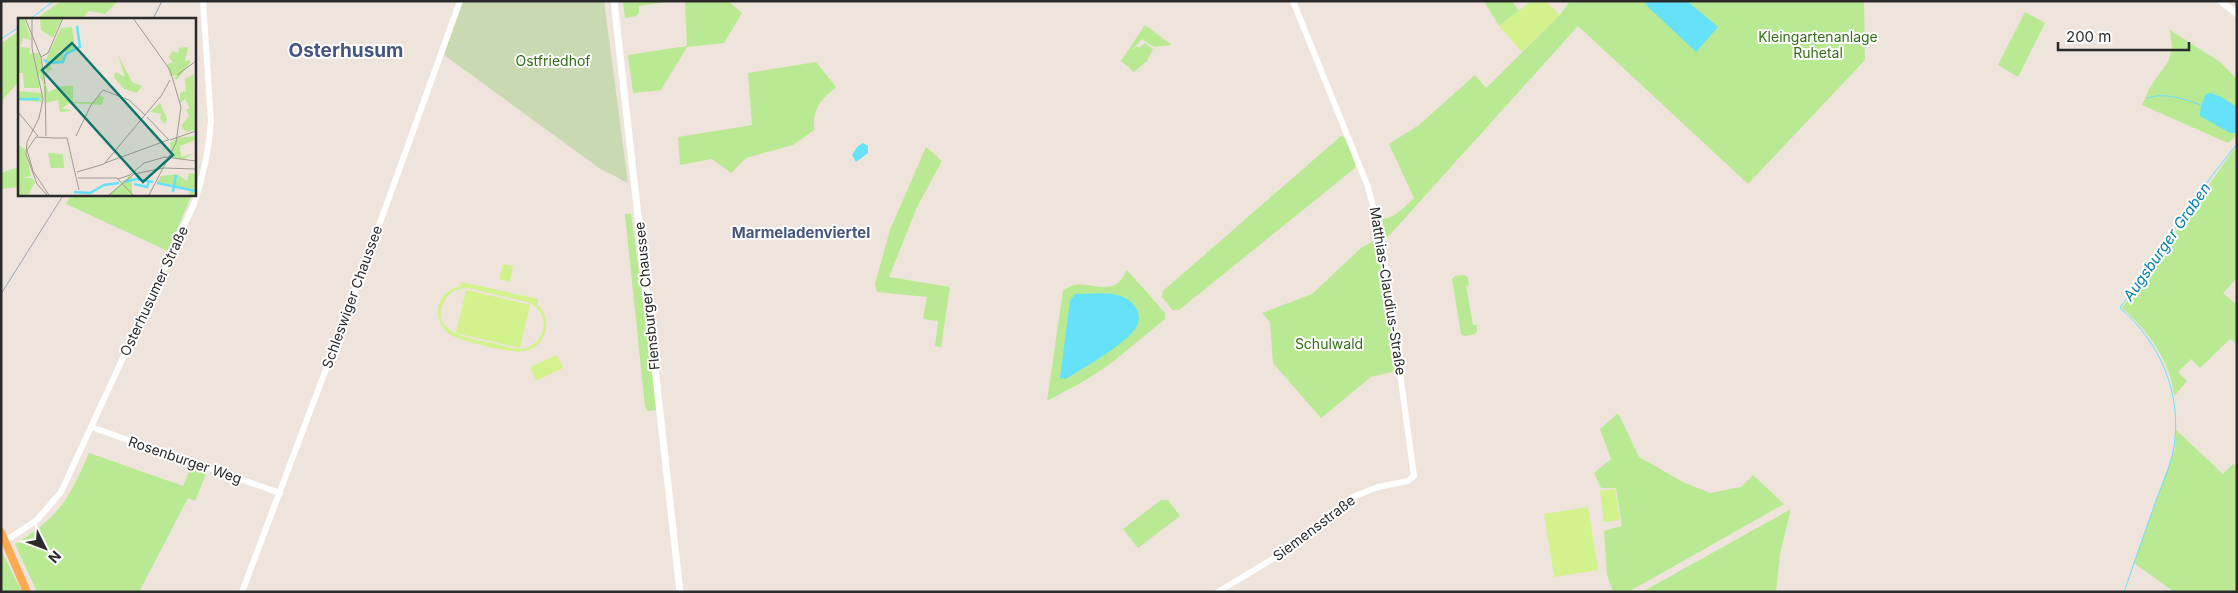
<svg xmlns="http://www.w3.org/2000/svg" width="2238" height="593" font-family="Inter,sans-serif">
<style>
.green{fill:#b9e993;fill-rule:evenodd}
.cemetery{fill:#c9d9b1}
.pitch{fill:#d2f28d;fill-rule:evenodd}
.water{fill:#65e1f9}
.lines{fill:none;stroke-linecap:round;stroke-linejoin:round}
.stream{stroke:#65e1f9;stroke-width:1}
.tertiary{stroke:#fff;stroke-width:6}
.secondary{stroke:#fff;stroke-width:7}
.trunk{stroke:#fea853;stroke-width:8}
.rail{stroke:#9da4b7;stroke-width:1}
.labels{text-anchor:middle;stroke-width:4;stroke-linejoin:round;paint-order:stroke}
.park-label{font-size:14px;fill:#306f13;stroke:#fff}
.street-label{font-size:14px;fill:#2a2a2a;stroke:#fff}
.neighbourhood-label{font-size:15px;font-weight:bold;fill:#46577f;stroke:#fff}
.water-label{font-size:15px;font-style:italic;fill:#0180a8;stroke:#fff}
.district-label{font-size:19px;font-weight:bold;fill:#46577f;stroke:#fff}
.inset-river{fill:none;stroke:#65e1f9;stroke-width:2.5}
.inset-road{fill:none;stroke:#a09a94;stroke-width:1}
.view{fill:#0f766e;fill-opacity:0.15;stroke:#0f766e;stroke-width:2.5}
.inset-edge{fill:none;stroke:#2a2a2a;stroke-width:2.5}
</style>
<rect width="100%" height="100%" fill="#eee4db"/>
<g class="green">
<polygon points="61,1 118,1 105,14 89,11 81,19 36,19"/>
<polygon points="623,1 673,1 639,6 639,13 636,16 625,18"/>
<polygon points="685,1 728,1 742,13 724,43 687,47 661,90 633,93 628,55 687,46"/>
<polygon points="1484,1 1512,1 1519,11 1499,26"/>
<path d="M1570 1H1864L1865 60 1748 184 1578 26 1386 239 1382 219C1395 218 1405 207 1414 198L1389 144 1419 125 1475 75 1486 88 1560 15Z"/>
<polygon points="2025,12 2045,23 2018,77 1998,65"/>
<polygon points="1145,25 1172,45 1154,47 1142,39 1131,51 1137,46 1139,48 1145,43 1153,49 1147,61 1134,72 1121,61"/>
<polygon points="2170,30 2220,62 2237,79 2237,135 2228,143 2142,105 2150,87 2168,62 2172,48"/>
<polygon points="19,31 19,81 1,102 1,44"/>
<path d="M816 62 836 87C820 101 813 107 814 130L793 145 746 158 731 173 712 159 680 165 678 137 752 125 748 73Z"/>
<polygon points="1341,136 1345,137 1355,162 1355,168 1179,310 1172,310 1162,297 1163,291"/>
<path d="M2237 145V278L2223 293 2237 305V343L2230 339 2200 368 2191 359 2178 372 2187 381 2174 396C2171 361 2147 330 2122 308Z"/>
<polygon points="926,147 942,161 917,207 889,277 950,287 941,347 935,346 938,321 923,319 927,297 877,292 875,284 890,230"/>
<polygon points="19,167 19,187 1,189 1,173"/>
<polygon points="71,194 192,194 168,251 66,204"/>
<polygon points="625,214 631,214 658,410 648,411 645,407"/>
<polygon points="1379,238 1396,371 1371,377 1321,418 1273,363 1270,322 1262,313 1312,294 1361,248"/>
<path d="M1127 270 1165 313V319L1110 364 1084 381 1047 401 1063 291C1081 275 1101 295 1118 283 1122 280 1125 274 1127 270ZM1136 327 1100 358 1066 379Z"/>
<polygon points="1465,275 1468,278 1469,285 1466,286 1473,325 1477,325 1477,331 1475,334 1464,336 1461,334 1452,279 1455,276"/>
<polygon points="1618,413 1639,457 1683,482 1710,493 1741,487 1753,475 1784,504 1628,592 1613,592 1607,575 1604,531 1622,526 1616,488 1601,488 1594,473 1611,459 1600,429"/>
<polygon points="2176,430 2223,474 2233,464 2237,467 2237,592 2174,592 2134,563 2175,449"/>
<path d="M89 453 183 486 193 463 208 469 195 501 188 498 139 592H37L15 544C60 516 68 501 89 453Z"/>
<polygon points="1161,500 1168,500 1180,516 1138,548 1123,529"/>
<polygon points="1791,509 1780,554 1776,592 1642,592"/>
<polygon points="3,554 22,592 1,592 1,556"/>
</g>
<polygon class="cemetery" points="461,1 604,1 628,183 599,168 444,55"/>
<g class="pitch">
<polygon points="1531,1 1545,1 1560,15 1522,52 1499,26"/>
<polygon points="503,264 513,266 510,282 499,279"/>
<path d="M461 282 538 299 537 304C553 318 548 346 525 351 513 354 457 341 448 333 441 327 437 318 438 309 439 297 449 289 460 286ZM468 288 527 302C538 306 546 316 543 329 542 338 535 345 526 348 515 351 502 345 492 343 472 339 426 332 445 300 450 292 458 288 468 288Z"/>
<polygon points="466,290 530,305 520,348 456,333"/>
<polygon points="557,355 563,368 536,381 530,367"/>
<polygon points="1615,489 1620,520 1604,522 1600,491"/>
<polygon points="1588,507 1598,570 1554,577 1544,514"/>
</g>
<g class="water">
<polygon points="1647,1 1687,1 1718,27 1696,52 1645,4"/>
<path d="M2211 93 2221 97 2237 107V133H2230L2200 116C2200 107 2202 102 2206 94Z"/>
<polygon points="863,143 868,146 868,153 856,162 852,155 857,147"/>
<path d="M1075 294C1095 294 1124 288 1136 308 1139 313 1140 320 1137 326 1127 344 1083 368 1066 379L1060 378 1070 301Z"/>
</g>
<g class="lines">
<g class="stream">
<polyline points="30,19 54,1"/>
<polyline points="1,39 19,27"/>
<path d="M2148 98C2165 92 2184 99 2201 105"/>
<path d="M2124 592C2135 560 2146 529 2157 498 2163 482 2171 464 2174 447 2182 394 2161 343 2120 308L2211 177 2237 144"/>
</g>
<g class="tertiary">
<polyline points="91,427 280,493"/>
<path d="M1 544 37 520 61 492 194 204C203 177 209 150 211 121L203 1"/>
<polyline points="242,592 355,292 460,1"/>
<polyline points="1218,592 1297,544 1353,497 1378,487 1408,481 1414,476 1382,241 1368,187 1293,1"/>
</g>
<g class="secondary">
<polyline points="614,1 680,592"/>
<polyline points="2221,1 2237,14"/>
</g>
<polyline class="trunk" points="1,532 27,592"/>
<g class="rail">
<polyline points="153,19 162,1"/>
<polyline points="1,294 64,194"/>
</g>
</g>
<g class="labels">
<g class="park-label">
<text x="1818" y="42">Kleingartenanlage<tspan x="1818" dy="16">Ruhetal</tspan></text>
<text x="553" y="66">Ostfriedhof</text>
<text x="1329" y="349">Schulwald</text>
</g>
<g class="street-label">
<text transform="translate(154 291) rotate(-65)" y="5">Osterhusumer Straße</text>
<text transform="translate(1388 291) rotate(81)" y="5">Matthias-Claudius-Straße</text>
<text transform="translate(647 296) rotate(-96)" y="5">Flensburger Chaussee</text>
<text transform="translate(352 297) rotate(-70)" y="5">Schleswiger Chaussee</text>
<text transform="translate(185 460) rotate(19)" y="5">Rosenburger Weg</text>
<text transform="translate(1314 528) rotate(-37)" y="5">Siemensstraße</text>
</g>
<g class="neighbourhood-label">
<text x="801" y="238">Marmeladenviertel</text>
</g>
<g class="water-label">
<text transform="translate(2167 242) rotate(-55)" y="5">Augsburger Graben</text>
</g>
<g class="district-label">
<text x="346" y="57">Osterhusum</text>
</g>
</g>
<g transform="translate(18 18)">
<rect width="178" height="178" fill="#eee4db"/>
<path d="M0 0H6L13 22 5 20 2 29 12 30 11 36 15 35 20 55 16 35H21L30 74 44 68H55V84H75L81 77 86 79 84 87 52 85 44 90 54 93 42 94 40 82 27 85 25 65 21 56V70H6L5 55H1L0 60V38H3L0 37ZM22 0H44L35 20 23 12ZM54 9 57 32 48 36 47 30 40 34 47 37 45 44 32 45 34 52 29 54 27 43 31 45 24 41H28L43 10ZM170 29 167 43 172 42V45L159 62 156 60 160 57 152 58 149 46 155 44 151 40 154 33 160 35 161 30ZM100 37 114 64 124 68 119 75 106 71 96 59 97 54 107 59ZM176 56 177 112 168 114 163 108 171 98 168 92 172 90 167 81 162 85V75L168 73 167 61ZM0 73 24 75V84L0 82ZM142 85 149 101 147 106 142 101 143 96 132 94ZM177 118V122L162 128 163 139 177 135 164 142 153 139 152 125 160 120ZM0 127 7 131 13 158 4 160H14L17 164 10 177H0ZM30 135 45 136 46 150H33ZM171 155 177 156V177H171L172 172 139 165 143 158 159 156 169 163ZM114 157V177H91L110 159Z" fill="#b9e993"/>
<path class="inset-river" d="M26 42 31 45 45 44 48 36 62 29 59 8M0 81H21M105 164 119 161 135 164M139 165 178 173M116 166 129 169 131 163M56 174 72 175 86 167 101 165M155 174 158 157"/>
<path class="inset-road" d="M7 0 23 39 27 66M14 0V30L25 81 21 100 9 124 8 136 19 166 29 177M115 0 152 52 163 89 158 125 131 177M23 39 30 35 45 0M159 57 178 43M27 68 28 118M142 80 152 62M0 94 20 118M129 99 151 122M58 118 73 87 85 72 111 82 127 97M35 120H49L61 172M152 122 178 113M87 145 150 122M59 154 86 146 142 79M60 160H99L115 177M100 161 112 157 126 145 147 139 178 143M31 177 15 153 9 132 18 119 35 120M91 177 116 156 146 150 178 151"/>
<path class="view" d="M54 25 155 137 125 164 24 52Z"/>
<rect width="178" height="178" class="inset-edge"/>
</g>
<rect width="2238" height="593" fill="none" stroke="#2a2a2a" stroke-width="5"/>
<g transform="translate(45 548) rotate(132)" stroke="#ffffff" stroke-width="4" paint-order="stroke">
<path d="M0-4L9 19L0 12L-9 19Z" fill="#2a2a2a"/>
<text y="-8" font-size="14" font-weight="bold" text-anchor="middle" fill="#2a2a2a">N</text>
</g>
<path d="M2058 42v8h131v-8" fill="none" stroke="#2a2a2a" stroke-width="2.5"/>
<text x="2066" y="42" font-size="15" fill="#2a2a2a" stroke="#ffffff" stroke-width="4" paint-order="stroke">200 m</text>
</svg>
